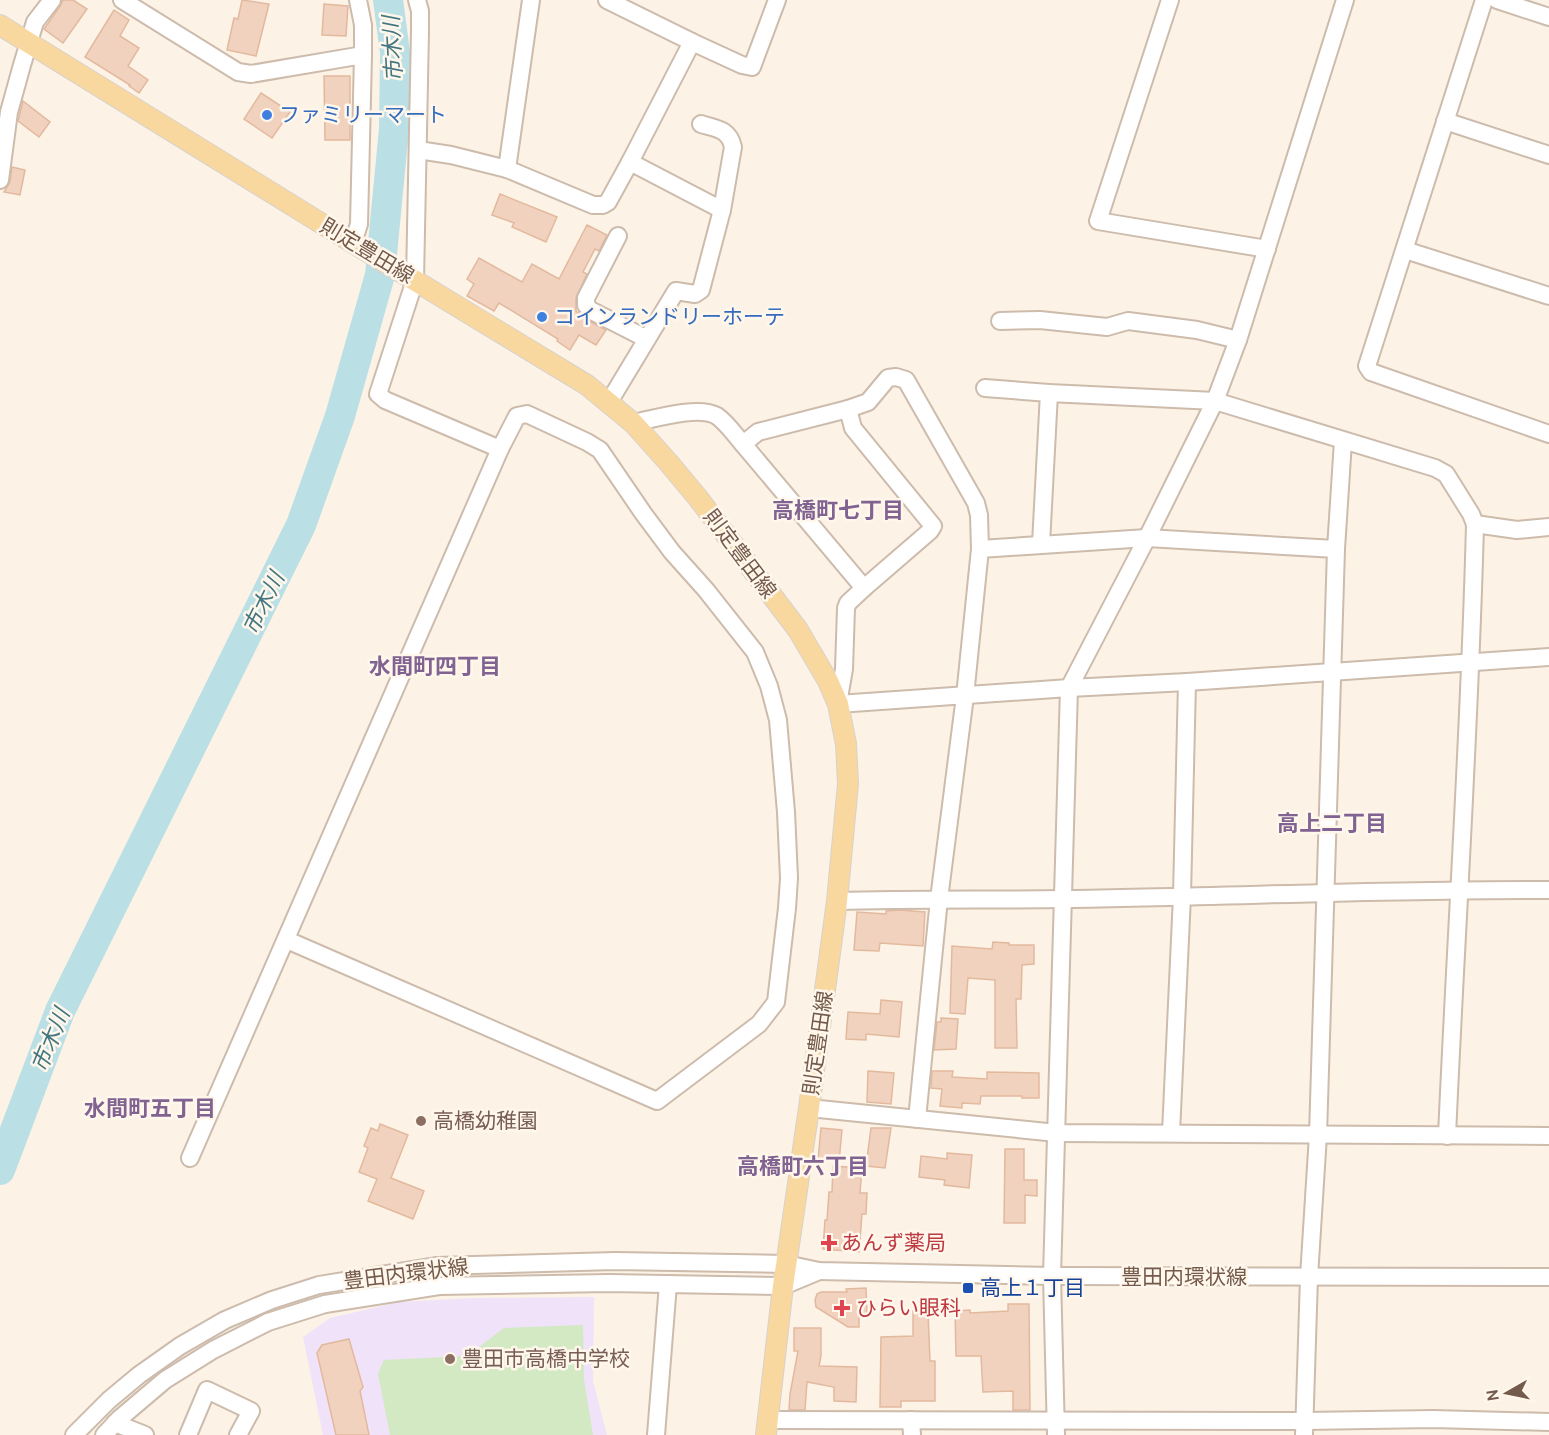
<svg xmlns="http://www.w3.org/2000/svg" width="1549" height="1435" font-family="Cabin,'Noto Sans JP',sans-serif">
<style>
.education{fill:#f0e2f8}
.green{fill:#d3e9c4}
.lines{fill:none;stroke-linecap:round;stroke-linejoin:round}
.river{stroke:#badfe5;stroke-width:30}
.building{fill:#f1d2be;stroke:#e3b99e;stroke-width:1.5}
.minor-casing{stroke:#cdbbac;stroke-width:20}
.major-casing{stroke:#d8d1cd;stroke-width:22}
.minor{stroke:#fff;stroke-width:16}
.major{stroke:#f9d8a0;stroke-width:20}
.shop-dot{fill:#3f7fe0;stroke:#fff7ec;stroke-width:2}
.education-dot{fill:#8d6e63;stroke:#fff7ec;stroke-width:2}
.health-dot{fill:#e0444e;stroke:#fff7ec;stroke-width:2}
.transit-dot{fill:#1a4fb4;stroke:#fff7ec;stroke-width:2}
.labels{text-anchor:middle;stroke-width:5;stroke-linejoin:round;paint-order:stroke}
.shop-label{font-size:21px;fill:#366cbe;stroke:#fff7ec;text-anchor:start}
.street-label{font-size:21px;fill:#745a4b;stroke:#fff7ec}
.education-label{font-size:21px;fill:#785e54;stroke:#fff7ec;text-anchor:start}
.health-label{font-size:21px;fill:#be3a42;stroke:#fff7ec;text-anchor:start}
.transit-label{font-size:21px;fill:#164399;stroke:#fff7ec;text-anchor:start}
.water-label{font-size:22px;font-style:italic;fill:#427680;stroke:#fff7ec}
.neighbourhood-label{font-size:22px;font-weight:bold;fill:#816391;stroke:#fff7ec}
</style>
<rect width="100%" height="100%" fill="#fcf3e6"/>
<polygon class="education" points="594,1297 593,1381 607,1435 323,1435 303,1337 330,1318 399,1302 474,1298"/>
<polygon class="green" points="583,1325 584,1379 593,1435 390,1435 378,1374 384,1360 467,1356 504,1328"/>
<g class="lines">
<polyline class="river" points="0,1170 60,1011 301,525 340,416 380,275 394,129 395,52 388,0"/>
</g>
<g class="building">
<polygon points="63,0 73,0 87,9 63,43 44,29 60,6"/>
<polygon points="242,0 269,4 256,56 227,50 234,18 238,19"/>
<polygon points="324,4 348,6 346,36 322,35"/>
<polygon points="114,10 129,20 120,36 139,48 128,66 148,80 139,93 129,86 130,85 85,57"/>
<polygon points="324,76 350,76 350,140 325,140"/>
<polygon points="261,93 290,112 272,138 244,119"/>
<polygon points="23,101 50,122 39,137 18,121"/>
<polygon points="12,167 25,170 20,195 4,192 10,182"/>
<polygon points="500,194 557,217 546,242 512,227 514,223 492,215"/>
<polygon points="587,225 607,235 599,251 595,249 583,272 587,274 576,298 576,311 585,319 606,330 596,345 579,335 570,350 557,341 558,339 499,303 494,311 467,296 474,284 467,279 479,258 522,282 532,264 559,279"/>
<polygon points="900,910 925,912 923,946 880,943 879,951 854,950 857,912 886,914 886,911"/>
<polygon points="993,942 1009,943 1009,945 1034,945 1034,964 1022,965 1021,999 1016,999 1017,1048 995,1048 995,980 968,978 965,1014 950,1013 952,946 992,949"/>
<polygon points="881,1000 902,1002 899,1037 866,1034 866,1040 846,1039 848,1012 880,1014"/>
<polygon points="941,1018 958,1019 956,1049 934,1050 937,1022 941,1022"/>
<polygon points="868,1071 894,1073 891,1104 867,1102"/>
<polygon points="932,1071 953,1071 952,1077 987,1079 987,1072 1039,1073 1039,1098 1022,1098 1022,1096 981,1096 980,1104 962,1103 962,1108 940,1106 942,1089 931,1088"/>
<polygon points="380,1124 408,1135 391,1178 424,1191 413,1219 368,1201 377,1179 359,1172 368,1148 364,1146 371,1128 378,1131"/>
<polygon points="821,1128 842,1130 839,1162 818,1160"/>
<polygon points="871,1128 891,1128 885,1168 866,1166"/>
<polygon points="1005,1149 1024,1149 1024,1180 1037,1180 1037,1196 1025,1195 1025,1223 1004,1223"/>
<polygon points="947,1153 972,1155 969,1188 944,1185 945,1180 919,1177 921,1156 947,1159"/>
<polygon points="833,1166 862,1168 860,1193 867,1193 866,1214 862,1214 859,1252 823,1249 825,1220 827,1220 829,1192 832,1192"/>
<polygon points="866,1288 867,1315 859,1315 859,1327 848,1327 816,1307 815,1300 817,1294 821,1292 847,1292 846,1289"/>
<polygon points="1008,1304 1029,1304 1030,1410 1013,1410 1013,1391 983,1392 981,1356 956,1356 955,1311 970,1310 970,1313 1008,1311"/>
<polygon points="913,1311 928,1311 930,1361 935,1361 935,1401 901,1401 901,1407 880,1407 881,1337 913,1336"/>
<polygon points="794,1328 821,1328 821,1356 819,1366 857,1367 856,1402 834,1401 834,1387 807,1382 805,1410 789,1410 790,1394 798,1351 794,1351"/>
<polygon points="349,1339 363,1387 360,1391 369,1435 336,1435 317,1353 322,1345"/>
</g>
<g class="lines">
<g class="minor-casing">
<g id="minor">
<polyline points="122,0 238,72 251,74 363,55"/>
<polyline points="417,0 420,11 420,31 415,280 378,394 385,400 500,449"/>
<polyline points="607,0 692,42 742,65 752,67 777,0"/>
<polyline points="1170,0 1098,221 1267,249"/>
<polyline points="1484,0 1367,366 1371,372 1549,434"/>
<polyline points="1497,0 1549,17"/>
<polyline points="1445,121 1549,155"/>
<polyline points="418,150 451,155 507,169 593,205 603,205 608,202 630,162 692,42"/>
<polyline points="630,162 722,210"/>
<polyline points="507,169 531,0"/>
<polyline points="0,180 9,112 22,65 35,22 52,0"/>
<polyline points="618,236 586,298 586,305 590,310 647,339"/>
<polyline points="353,243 359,224 363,55 363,25 358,0"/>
<polyline points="1405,250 1549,296"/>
<polyline points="1000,321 1040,320 1107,327 1128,321 1197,330 1238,340"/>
<polyline points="985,388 1049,393"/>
<path d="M609 402 676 291 695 294 701 290 722 210 733 147C729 129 717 129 701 124"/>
<path d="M633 423C654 419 698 405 717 416 727 423 735 435 743 444L758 432 848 409 868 402 888 378 896 377 906 380 976 503 979 515 980 549"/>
<polyline points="743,444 864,588 930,531 933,526 853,428 848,409"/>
<polyline points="1475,524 1517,530 1549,527"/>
<path d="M1041 544 1049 393 1215 401 1435 468 1446 474 1471 514 1475 524C1470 728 1456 932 1447 1136"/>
<polyline points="864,588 848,603 846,608 844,669 838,704 1069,688 1187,682 1549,657"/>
<path d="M837 901C913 899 988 900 1064 899 1226 897 1387 889 1549 890"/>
<polyline points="809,1108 1057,1133 1549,1136"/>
<polyline points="917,1119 939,899 965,696 980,549 1147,538 1336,549"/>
<polyline points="1171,1133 1182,896 1187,682"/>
<polyline points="190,1158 500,449 517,416 527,414 587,442 600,450 643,513 672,552 706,590 755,652 769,686 778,720 786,812 789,878 787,908 776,1002 759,1024 657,1101 287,940"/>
<polyline points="768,1420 1305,1421 1433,1419 1549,1422"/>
<polyline points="911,1420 912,1435"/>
<polyline points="115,1423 145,1435"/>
<polyline points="74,1435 109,1400 139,1375 180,1346 225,1320 272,1300 319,1285 436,1266 615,1261 786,1264 819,1271 1052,1276 1549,1277"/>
<polyline points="104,1435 119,1419 165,1380 213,1350 268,1322 325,1304 439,1286 609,1283 783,1286 819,1271"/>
<polyline points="188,1435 207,1390 251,1411 238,1435"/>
<polyline points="656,1435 668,1284"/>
<polyline points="1056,1435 1052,1276 1069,688 1147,538 1215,401 1238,340 1345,0"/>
<polyline points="1304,1435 1309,1277 1318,1135 1336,549 1343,441"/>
</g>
</g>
<g class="major-casing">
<polyline id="major" points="0,25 353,243 587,385 633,423 668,462 698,498 798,630 828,681 838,704 846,744 848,784 837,901 809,1108 783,1286 766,1435"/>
</g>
<use href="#minor" class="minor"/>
<use href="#major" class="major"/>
</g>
<g class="shop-dot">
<circle cx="267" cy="115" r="6"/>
<circle cx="542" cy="317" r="6"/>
</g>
<g class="education-dot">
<circle cx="421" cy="1121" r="6"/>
<circle cx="450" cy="1359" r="6"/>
</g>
<g class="health-dot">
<path d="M826 1234h6v6h6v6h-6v6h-6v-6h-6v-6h6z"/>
<path d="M839 1299h6v6h6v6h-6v6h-6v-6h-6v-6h6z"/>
</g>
<rect class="transit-dot" x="962" y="1282" width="12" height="12" rx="3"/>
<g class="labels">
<g class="shop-label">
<text x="279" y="122">ファミリーマート</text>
<text x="554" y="324">コインランドリーホーテ</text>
</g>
<g class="street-label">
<text transform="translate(367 251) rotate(31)" y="7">則定豊田線</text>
<text transform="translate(740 554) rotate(53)" y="7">則定豊田線</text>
<text transform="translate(818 1043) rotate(-82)" y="7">則定豊田線</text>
<text transform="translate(406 1274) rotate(-7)" y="7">豊田内環状線</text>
<text x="1184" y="1284">豊田内環状線</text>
</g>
<g class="education-label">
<text x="433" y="1128">高橋幼稚園</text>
<text x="462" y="1366">豊田市高橋中学校</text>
</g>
<g class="health-label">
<text x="841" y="1250">あんず薬局</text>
<text x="856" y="1315">ひらい眼科</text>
</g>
<g class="transit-label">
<text x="980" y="1295">高上１丁目</text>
</g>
<g class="water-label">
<text transform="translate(392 49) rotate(-93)" y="8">市木川</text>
<text transform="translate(263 603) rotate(-64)" y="8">市木川</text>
<text transform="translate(50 1040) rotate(-68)" y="8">市木川</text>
</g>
<g class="neighbourhood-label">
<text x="838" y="518">高橋町七丁目</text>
<text x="435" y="674">水間町四丁目</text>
<text x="1332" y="831">高上二丁目</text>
<text x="150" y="1116">水間町五丁目</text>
<text x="803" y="1174">高橋町六丁目</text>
</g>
</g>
<g transform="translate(1507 1393) rotate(261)" stroke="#fff7ec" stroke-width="4.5" paint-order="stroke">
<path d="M0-4.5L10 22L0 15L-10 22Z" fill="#745a4b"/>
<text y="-9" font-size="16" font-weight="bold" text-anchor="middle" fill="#745a4b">N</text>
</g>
</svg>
